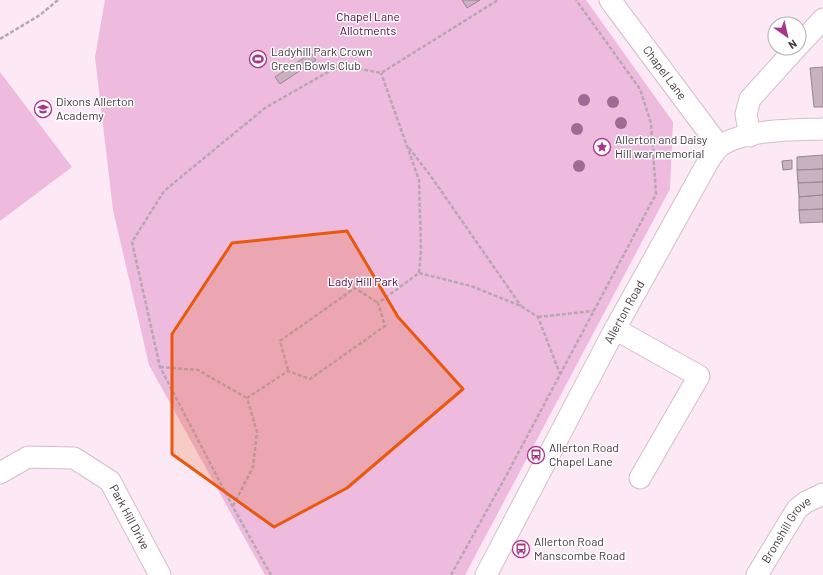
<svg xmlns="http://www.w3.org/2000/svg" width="823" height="575" font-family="Barlow,sans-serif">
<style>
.green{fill:#eebadd}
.building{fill:#c8b1c0;stroke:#998391}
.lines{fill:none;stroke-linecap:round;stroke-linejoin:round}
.minor-casing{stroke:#d5bdcc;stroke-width:23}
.path{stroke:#b8a7b2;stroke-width:2.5;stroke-dasharray:4 2;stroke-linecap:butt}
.minor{stroke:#fff;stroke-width:21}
.tree{fill:#a06a94}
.marked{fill:#e8590c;fill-opacity:0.2;stroke:#e8590c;stroke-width:3;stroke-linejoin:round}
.labels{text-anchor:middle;stroke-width:3;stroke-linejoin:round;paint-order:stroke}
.park-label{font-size:12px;fill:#530243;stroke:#fff}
.poi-label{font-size:12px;fill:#41373e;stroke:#fff;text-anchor:start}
.street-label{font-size:12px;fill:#41373e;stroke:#fff}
</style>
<rect width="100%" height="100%" fill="#fde9f6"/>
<g class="green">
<polygon points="105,0 586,0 673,122 670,189 465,575 265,575 149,365 113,210 95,57"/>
<polygon points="0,72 72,167 0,221"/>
</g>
<g class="building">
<polygon points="462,0 480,0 467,8"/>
<polygon points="311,53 316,60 280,84 275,77"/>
<polygon points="823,67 823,107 814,107 810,68"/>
<polygon points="823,155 823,169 797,170 797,157"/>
<polygon points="792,160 792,169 783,170 782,161"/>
<polygon points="823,169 823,182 798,183 797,170"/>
<polygon points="823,182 823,195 799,197 798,183"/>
<polygon points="823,195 823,209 799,210 799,197"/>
<polygon points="823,209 823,222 800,223 799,210"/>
</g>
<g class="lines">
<g class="minor-casing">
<g id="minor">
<path id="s1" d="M610 0 719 146"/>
<polyline points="799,45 823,19"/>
<polyline points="750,136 746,114 750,99 796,48"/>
<polyline points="615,329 699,376 640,478"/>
<path id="s2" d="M0 473 28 457 74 458 110 481 160 575"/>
<path id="s3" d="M486 575 615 329 709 160C712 156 716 149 720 146 745 129 794 130 823 129"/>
<path id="s4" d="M757 575 797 509 806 502 823 494"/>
</g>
</g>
<g class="path">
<polyline points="0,39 40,15 58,0"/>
<polyline points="409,148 430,175 521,306"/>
<polyline points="419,273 471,286 521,306 538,317 560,374"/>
<polyline points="538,317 593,311"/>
<polyline points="160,367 198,370 247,398"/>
<polyline points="288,370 280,341 355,288 378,303"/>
<polyline points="233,506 253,467 257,432 247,398 288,371 310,379 385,326 378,303 419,273 421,250 419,180 381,73"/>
<polyline points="271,575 233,507 160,367 132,242 164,191 265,108 340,65 381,73 498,0"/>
<polyline points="451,575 506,476 656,194 651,123 640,89 576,0"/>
</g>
<use href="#minor" class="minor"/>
</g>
<g class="tree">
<circle cx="584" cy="100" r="6"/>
<circle cx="613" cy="102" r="6"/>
<circle cx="621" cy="123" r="6"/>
<circle cx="577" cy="129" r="6"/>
<circle cx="579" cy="166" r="6"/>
</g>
<path class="marked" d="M347 231 398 317 463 389 347 488 274 527 172 454V334L232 243Z"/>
<defs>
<g id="stadium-ring" transform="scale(0.9)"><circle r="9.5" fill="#fff" stroke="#a9348c" stroke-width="1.5"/><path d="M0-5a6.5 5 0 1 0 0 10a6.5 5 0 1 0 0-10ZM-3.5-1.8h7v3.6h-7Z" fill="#a9348c"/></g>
<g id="school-ring" transform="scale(0.9)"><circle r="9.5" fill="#fff" stroke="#a9348c" stroke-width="1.5"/><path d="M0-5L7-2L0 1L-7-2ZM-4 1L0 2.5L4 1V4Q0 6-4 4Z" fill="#a9348c"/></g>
<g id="sight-ring" transform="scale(0.9)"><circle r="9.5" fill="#fff" stroke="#a9348c" stroke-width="1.5"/><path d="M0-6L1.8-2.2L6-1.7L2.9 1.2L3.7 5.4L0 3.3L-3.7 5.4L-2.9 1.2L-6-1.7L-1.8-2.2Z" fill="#a9348c"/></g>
<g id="bus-ring" transform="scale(0.9)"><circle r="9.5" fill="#fff" stroke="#a9348c" stroke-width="1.5"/><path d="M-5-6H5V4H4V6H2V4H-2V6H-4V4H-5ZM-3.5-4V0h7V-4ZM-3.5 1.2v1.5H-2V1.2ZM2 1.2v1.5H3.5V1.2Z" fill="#a9348c"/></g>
</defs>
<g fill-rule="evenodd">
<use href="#stadium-ring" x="258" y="59"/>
<use href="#school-ring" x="43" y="109"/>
<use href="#sight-ring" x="602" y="147"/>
<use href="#bus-ring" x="536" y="455"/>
<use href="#bus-ring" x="521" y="549"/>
</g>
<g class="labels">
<g class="park-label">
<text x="368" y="21">Chapel Lane<tspan x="368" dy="14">Allotments</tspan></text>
<text x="363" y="286">Lady Hill Park</text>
</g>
<g class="poi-label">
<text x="271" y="56">Ladyhill Park Crown<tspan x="271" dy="14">Green Bowls Club</tspan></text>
<text x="56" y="106">Dixons Allerton<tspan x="56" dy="14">Academy</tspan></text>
<text x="615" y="144">Allerton and Daisy<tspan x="615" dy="14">Hill war memorial</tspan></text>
<text x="549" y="452">Allerton Road<tspan x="549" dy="14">Chapel Lane</tspan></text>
<text x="534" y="546">Allerton Road<tspan x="534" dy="14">Manscombe Road</tspan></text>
</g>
<g class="street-label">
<text dy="4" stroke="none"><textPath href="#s1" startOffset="91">Chapel Lane</textPath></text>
<text dy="4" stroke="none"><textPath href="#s3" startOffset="297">Allerton Road</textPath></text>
<text dy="4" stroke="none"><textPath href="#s2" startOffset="162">Park Hill Drive</textPath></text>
<text dy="4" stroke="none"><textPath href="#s4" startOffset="54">Bronshill Grove</textPath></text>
</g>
</g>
<g transform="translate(787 36) rotate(146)"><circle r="19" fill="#ffffff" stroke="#b3afb2"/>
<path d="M0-3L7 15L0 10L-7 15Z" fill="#a9348c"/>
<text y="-6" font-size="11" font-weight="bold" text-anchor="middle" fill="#41373e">N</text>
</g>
</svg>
